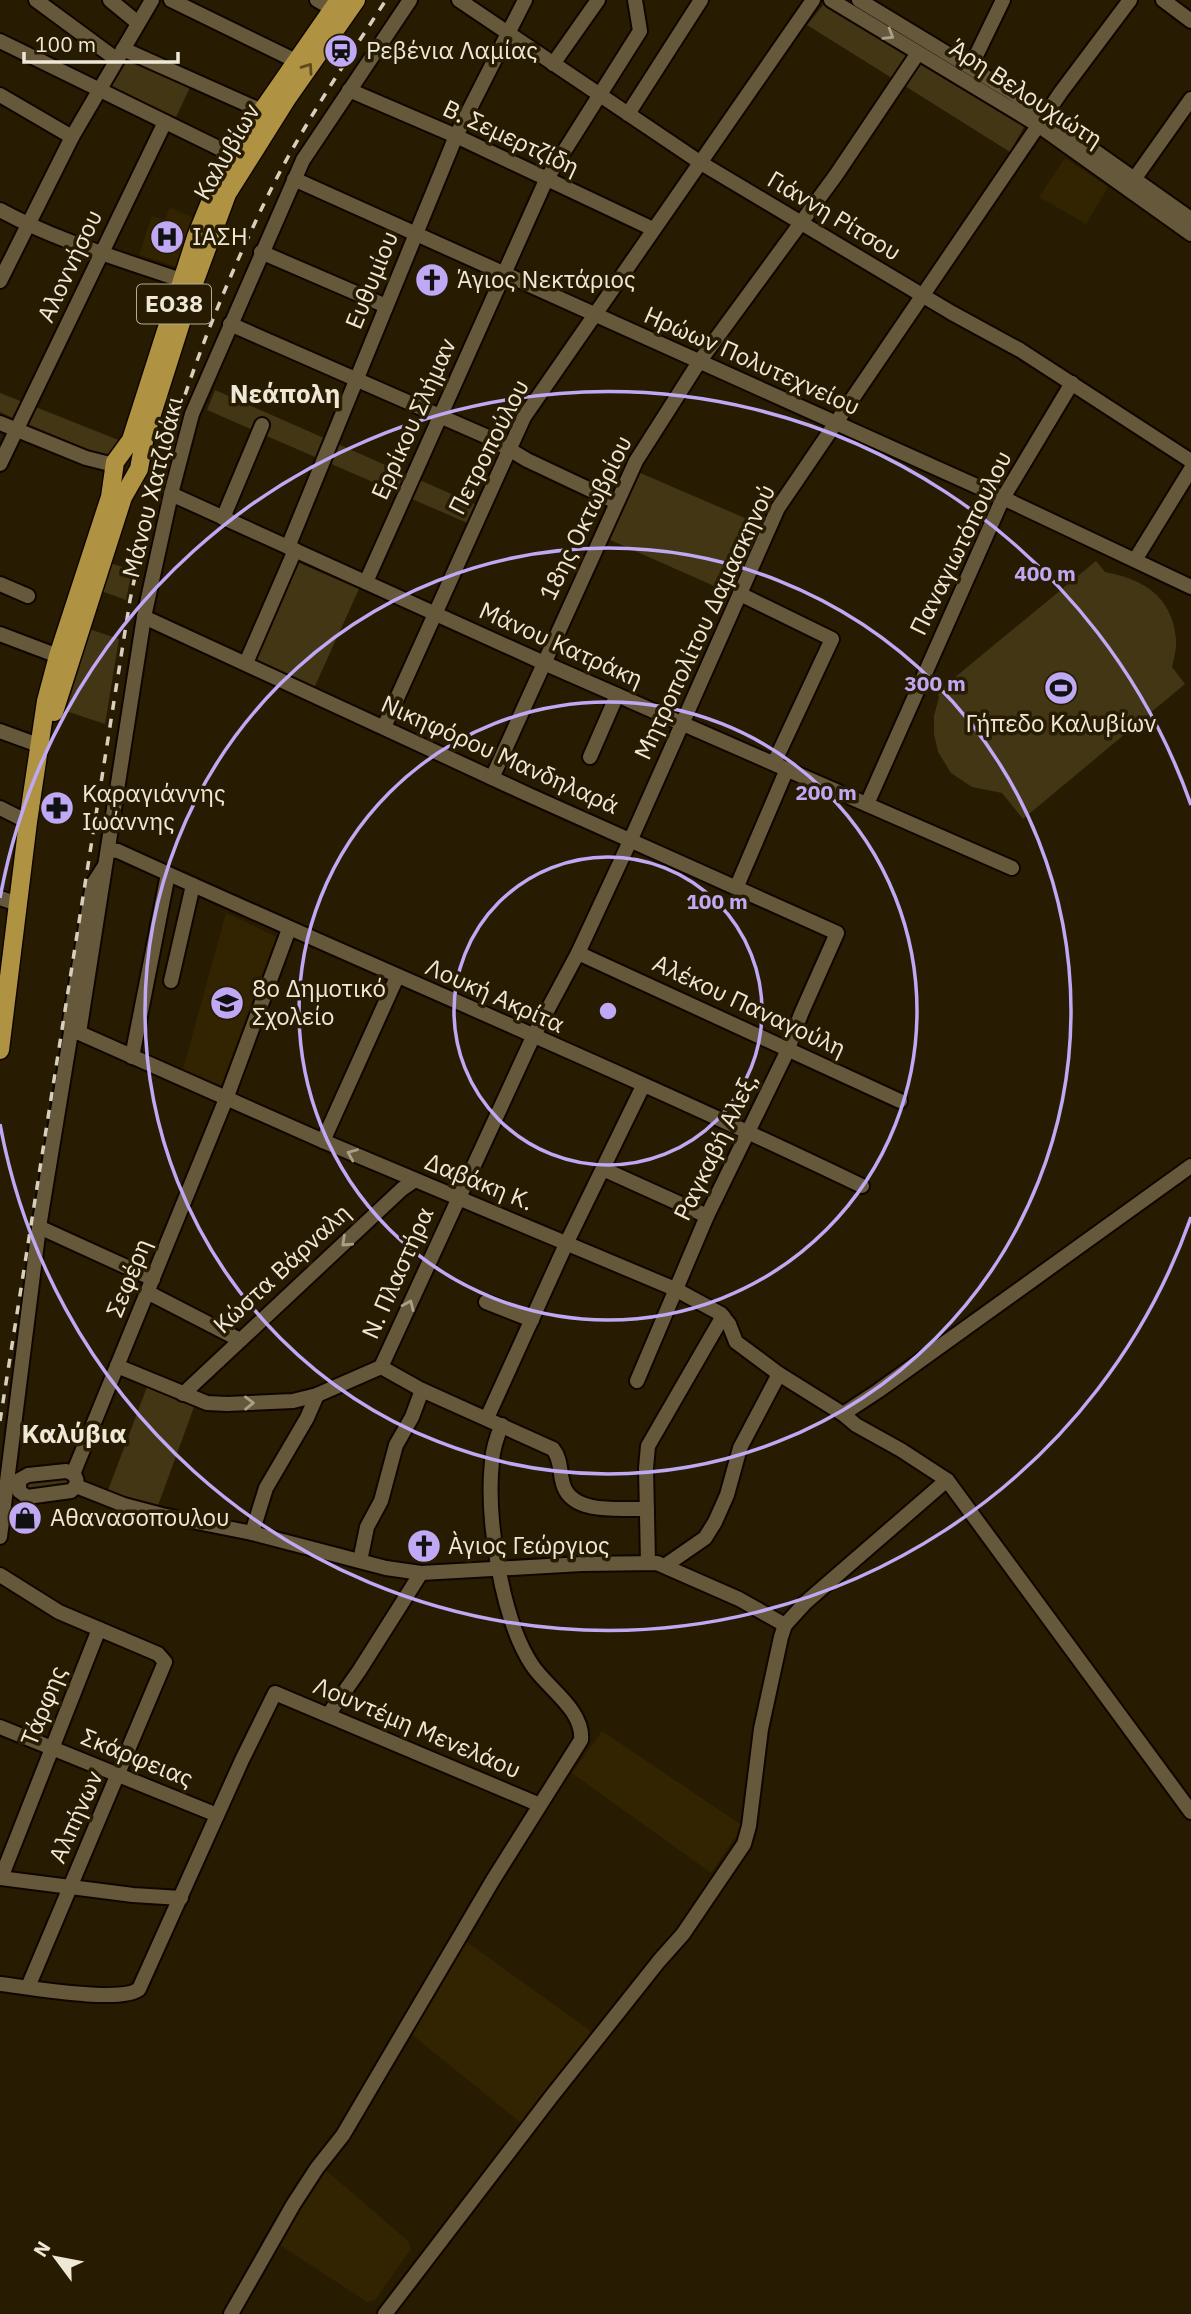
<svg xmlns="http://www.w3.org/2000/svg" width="1191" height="2314" font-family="'IBM Plex Sans',sans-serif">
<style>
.built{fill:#322400}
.green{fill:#433615}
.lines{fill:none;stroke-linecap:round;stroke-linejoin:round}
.minor-casing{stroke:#100600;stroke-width:18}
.major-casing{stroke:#100600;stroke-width:21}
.minor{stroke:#65583b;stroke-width:14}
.major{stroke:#b09243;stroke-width:18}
.rail{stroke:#d8d0be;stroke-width:3.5;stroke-dasharray:9 9;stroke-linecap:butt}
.oneway{stroke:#aaa089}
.oneway2{stroke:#5e4b1b}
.ring{fill:none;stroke:#bfa8f4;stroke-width:3.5}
.labels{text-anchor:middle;stroke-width:7;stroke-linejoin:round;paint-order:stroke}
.shield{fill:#271c01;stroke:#b3ab97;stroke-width:2}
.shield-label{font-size:23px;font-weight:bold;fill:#efe8d7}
.poi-label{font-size:24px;fill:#efe8d7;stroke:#271c01;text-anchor:start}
.street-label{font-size:24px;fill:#efe8d7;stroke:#271c01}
.neighbourhood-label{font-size:26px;font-weight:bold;fill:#efe8d7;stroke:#271c01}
.centre{fill:#bfa8f4;stroke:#271c01;stroke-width:3.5}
.ring-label{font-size:21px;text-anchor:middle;font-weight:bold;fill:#bfa8f4;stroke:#271c01;stroke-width:7;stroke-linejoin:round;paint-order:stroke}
</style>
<rect width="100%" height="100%" fill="#271c01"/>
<g class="built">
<polygon points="1065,158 1108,187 1086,224 1039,197"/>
<polygon points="170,207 195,219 179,267 139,255 152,216 165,220"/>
<polygon points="226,913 277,937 222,1086 183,1069"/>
<polygon points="602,1731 743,1826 711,1873 572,1773"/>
<polygon points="467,1942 592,2032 521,2123 411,2034"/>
<polygon points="322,2167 408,2241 411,2249 375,2300 367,2302 277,2243"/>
</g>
<g class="green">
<polygon points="824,4 910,55 895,80 807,25"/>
<polygon points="130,56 192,83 176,117 111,87"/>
<polygon points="920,62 1025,125 1010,152 905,86"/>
<polygon points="215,390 481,507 472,525 207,410"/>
<polygon points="0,393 23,402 15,419 0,412"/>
<polygon points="33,406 121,441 107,457 25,423"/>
<polygon points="638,472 761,525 730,593 608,539"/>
<path d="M1096 561 1105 572C1143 579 1172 596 1176 639 1177 648 1174 658 1172 667L1185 684 1023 819 1002 793 972 787 951 773 938 752 934 734V716L939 697 937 692Z"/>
<polygon points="297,562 359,589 314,688 254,662"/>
<polygon points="110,563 132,570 126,600 101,591"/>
<polygon points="89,629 119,639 105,724 66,711"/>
<polygon points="147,1387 194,1407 156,1511 107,1493"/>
<polygon points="65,1473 73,1484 28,1495 21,1483"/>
</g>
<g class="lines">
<g class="minor-casing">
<g id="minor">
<polyline points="36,0 116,59"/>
<polyline points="110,0 138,23"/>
<polyline points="171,0 296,61"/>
<polyline points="317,0 333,9"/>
<polyline points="459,0 701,163 952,313 1020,350 1191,461"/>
<polyline points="831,0 1038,125 1191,234"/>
<polyline points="859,0 1014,94 1191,219"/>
<polyline points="1163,0 1191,21"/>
<polyline points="0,41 241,159"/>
<polyline points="123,49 262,111"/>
<polyline points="553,64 598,0"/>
<polyline points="971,66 1003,0"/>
<polyline points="349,90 456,136 653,229"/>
<polyline points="0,95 72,137"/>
<polyline points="628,114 701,0"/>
<polyline points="1135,178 1191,99"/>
<polyline points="294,179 1003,498 1191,587"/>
<path d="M0 210C57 241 120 259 181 280"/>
<polyline points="261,252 386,306"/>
<polyline points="0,281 72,137 152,0"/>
<polyline points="230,324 490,438 527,460 616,502"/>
<polyline points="0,423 86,458 114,465"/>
<polyline points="0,464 165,122"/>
<polyline points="171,494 544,663 1012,868"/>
<polyline points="223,518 262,425"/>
<polyline points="288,547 456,136 525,0"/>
<polyline points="1135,560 1191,469"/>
<polyline points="366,582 546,180 640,31 635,0"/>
<polyline points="0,584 28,596"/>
<polyline points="740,594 832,639 774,763"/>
<polyline points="144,617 529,795 837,933 801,1014 786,1054 707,1216 637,1381"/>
<polyline points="0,634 58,656"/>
<polyline points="246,663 295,550"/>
<polyline points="384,727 524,417 813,0"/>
<polyline points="0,731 41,746"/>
<polyline points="590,757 617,695"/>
<polyline points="492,778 636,461 699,362 836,175 918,53"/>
<polyline points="867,804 1003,498 1072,383"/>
<polyline points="0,808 28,822"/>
<path d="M109 850 118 851C365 964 617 1068 862 1186"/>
<polyline points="737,886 787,769"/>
<polyline points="0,898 18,904"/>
<polyline points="578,953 900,1101"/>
<polyline points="171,981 193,885"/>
<polyline points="71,1032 75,1031 323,1141 675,1289 721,1314 729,1324 736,1342 779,1374 843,1414 856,1425 901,1450 947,1480 1191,1812"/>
<polyline points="79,1033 144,617 171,494 192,414 303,160 410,0"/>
<polyline points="132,1057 168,874"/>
<polyline points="323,1141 397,977"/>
<polyline points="603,1169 707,1216"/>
<polyline points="39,1227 153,1279"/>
<polyline points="147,1292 240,1340"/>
<polyline points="486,1302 532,1320"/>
<polyline points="117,1366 207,1403 227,1404 293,1401 317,1395 381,1367"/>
<polyline points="381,1367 533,1037 578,953 631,839 778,508 1061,92 1130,0"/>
<path d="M381 1367 422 1390 553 1449C562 1460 559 1474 564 1487 575 1515 622 1508 647 1509"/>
<polyline points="183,1394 402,1189 415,1180"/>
<polyline points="843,1414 878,1391 1191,1166"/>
<polyline points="487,1418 567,1242 643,1086"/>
<path d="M66 1471C78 1474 80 1484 71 1491L27 1497 19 1491V1480L28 1475Z"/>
<polyline points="73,1474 226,1099 289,929"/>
<polyline points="76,1486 124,1505 162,1515 252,1533 386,1568 421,1573 582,1564 657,1563 739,1599 785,1625"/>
<polyline points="252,1533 266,1488 307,1418 317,1395"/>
<polyline points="0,1537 39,1227 71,1032 70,1021 93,884 104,867"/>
<polyline points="360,1561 367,1527 381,1501 396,1445 412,1417 422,1390"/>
<polyline points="648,1562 646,1468 648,1446 723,1316"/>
<polyline points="666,1565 705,1538 715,1522 727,1495 740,1448 779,1374"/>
<polyline points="0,1575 59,1612 158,1654 165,1662 28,1987"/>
<polyline points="328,1715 359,1671 421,1573"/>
<polyline points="0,1727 217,1815"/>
<polyline points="0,1878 133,1895 181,1898"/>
<polyline points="1,1878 99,1629"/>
<path d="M0 1984C26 1987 121 2004 139 1989L242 1760 275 1693 540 1805"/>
<path d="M231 2314 293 2205 317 2168 343 2135 493 1880 581 1740C584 1710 547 1688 532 1665 501 1618 486 1517 492 1461 493 1448 497 1436 502 1425"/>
<polyline points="385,2314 551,2097 659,1961 683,1934 744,1844 749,1826 761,1729 781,1637 785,1625 805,1603 947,1480"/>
</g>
</g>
<g class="major-casing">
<g id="major">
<polyline points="54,712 123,497 139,469 145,436 191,291 227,194 288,97 356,0"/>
<polyline points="0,1050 28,822 46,701 58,656 110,497 115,462 131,440 196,237 220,178 262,111 339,0"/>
</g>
</g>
<use href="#minor" class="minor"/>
<use href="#major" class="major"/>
<path class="rail" d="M0 1421 130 600C155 480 187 375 237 262 253 227 269 191 288 157 318 103 352 52 386 0"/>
</g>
<defs><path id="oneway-chevron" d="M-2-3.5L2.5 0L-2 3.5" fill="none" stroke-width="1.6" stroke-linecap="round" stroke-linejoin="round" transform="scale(1.75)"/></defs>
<g class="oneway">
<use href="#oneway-chevron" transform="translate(889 35) rotate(31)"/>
<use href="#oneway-chevron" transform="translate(352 1154) rotate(-157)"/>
<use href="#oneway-chevron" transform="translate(346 1242) rotate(137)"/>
<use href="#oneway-chevron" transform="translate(409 1305) rotate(-66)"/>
<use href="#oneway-chevron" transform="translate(249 1403) rotate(-1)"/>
</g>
<use class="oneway2" href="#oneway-chevron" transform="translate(308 68) rotate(-55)"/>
<g class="ring">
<circle cx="608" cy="1011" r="154"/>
<circle cx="608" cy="1011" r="309"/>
<circle cx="608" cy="1011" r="463"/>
<path d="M1191 1217A618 618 0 0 1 0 1124M0 898A618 618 0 0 1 1191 805"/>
</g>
<defs>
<g id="station-disc" transform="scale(1.75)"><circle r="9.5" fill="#bfa8f4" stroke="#271c01"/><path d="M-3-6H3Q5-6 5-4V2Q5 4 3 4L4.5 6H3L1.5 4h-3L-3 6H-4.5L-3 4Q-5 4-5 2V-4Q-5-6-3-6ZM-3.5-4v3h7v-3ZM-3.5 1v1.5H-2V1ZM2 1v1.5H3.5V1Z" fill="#111"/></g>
<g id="hospital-disc" transform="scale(1.75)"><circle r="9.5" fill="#bfa8f4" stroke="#271c01"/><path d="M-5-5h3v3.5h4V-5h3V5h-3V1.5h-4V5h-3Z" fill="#111"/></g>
<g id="church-disc" transform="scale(1.75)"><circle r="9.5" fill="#bfa8f4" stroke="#271c01"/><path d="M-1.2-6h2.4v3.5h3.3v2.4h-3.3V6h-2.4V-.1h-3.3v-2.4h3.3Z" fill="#111"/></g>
<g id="stadium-disc" transform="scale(1.75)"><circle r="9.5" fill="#bfa8f4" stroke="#271c01"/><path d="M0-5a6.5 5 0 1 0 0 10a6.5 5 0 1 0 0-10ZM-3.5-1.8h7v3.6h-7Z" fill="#111"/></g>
<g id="pharmacy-disc" transform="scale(1.75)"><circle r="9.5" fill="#bfa8f4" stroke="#271c01"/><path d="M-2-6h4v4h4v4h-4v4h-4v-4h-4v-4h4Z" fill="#111"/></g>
<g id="school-disc" transform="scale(1.75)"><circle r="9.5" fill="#bfa8f4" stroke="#271c01"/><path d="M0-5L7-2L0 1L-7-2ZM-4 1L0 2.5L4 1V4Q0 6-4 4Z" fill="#111"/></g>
<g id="shop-disc" transform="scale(1.75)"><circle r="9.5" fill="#bfa8f4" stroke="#271c01"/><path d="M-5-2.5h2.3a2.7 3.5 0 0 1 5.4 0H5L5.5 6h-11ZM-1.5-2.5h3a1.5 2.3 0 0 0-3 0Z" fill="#111"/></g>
</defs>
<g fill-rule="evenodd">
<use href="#station-disc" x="341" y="51"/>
<use href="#hospital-disc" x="167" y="237"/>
<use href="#church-disc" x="432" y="280"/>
<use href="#stadium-disc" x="1061" y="688"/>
<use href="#pharmacy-disc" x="57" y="808"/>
<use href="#school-disc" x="227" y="1003"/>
<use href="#shop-disc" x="25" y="1518"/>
<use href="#church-disc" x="424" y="1546"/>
</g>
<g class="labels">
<rect class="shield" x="137" y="284.5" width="74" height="39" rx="5"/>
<g class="shield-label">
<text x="174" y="312">ΕΟ38</text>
</g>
<g class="poi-label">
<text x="366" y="59">Ρεβένια Λαμίας</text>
<text x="192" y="245">ΙΑΣΗ</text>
<text x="457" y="288">Άγιος Νεκτάριος</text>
<text x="1061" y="732" text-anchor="middle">Γήπεδο Καλυβίων</text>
<text x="82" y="802">Καραγιάννης<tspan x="82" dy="28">Ιωάννης</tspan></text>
<text x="252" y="997">8ο Δημοτικό<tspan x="252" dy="28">Σχολείο</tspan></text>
<text x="50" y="1526">Αθανασοπουλου</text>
<text x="448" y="1554">Ὰγιος Γεώργιος</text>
</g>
<g class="street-label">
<text transform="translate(1026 94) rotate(33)" y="8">Άρη Βελουχιώτη</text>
<text transform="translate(511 138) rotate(25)" y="8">Β. Σεμερτζίδη</text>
<text transform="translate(227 152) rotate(-60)" y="8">Καλυβίων</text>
<text transform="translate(834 216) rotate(31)" y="8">Γιάννη Ρίτσου</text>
<text transform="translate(70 266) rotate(-65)" y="8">Αλοννήσου</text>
<text transform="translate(372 280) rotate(-68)" y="8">Ευθυμίου</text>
<text transform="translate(752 361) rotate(24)" y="8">Ηρώων Πολυτεχνείου</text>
<text transform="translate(414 419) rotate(-66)" y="8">Ερρίκου Σλήμαν</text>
<text transform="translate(489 447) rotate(-63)" y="8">Πετροπούλου</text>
<text transform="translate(153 487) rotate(-76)" y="8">Μάνου Χατζιδάκι</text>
<text transform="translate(586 518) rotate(-64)" y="8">18ης Οκτωβρίου</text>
<text transform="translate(961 543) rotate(-64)" y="8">Παναγιωτόπουλου</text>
<text transform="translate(705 622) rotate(-65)" y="8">Μητροπολίτου Δαμασκηνού</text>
<text transform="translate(561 645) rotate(24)" y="8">Μάνου Κατράκη</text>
<text transform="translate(500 755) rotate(24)" y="8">Νικηφόρου Μανδηλαρά</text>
<text transform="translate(495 996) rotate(24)" y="8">Λουκή Ακρίτα</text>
<text transform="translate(749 1006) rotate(25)" y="8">Αλέκου Παναγούλη</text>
<text transform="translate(716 1147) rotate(-64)" y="8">Ραγκαβή Αλεξ,</text>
<text transform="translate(479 1182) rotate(22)" y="8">Δαβάκη Κ.</text>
<text transform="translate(282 1269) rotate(-43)" y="8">Κώστα Βάρναλη</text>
<text transform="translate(398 1273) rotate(-66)" y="8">Ν. Πλαστήρα</text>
<text transform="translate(129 1278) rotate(-68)" y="8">Σεφέρη</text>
<text transform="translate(44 1706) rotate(-68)" y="8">Τάρφης</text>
<text transform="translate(417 1728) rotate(23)" y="8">Λουντέμη Μενελάου</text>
<text transform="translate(137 1758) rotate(22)" y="8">Σκάρφειας</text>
<text transform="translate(76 1817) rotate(-66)" y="8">Αλπήνων</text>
</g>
<g class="neighbourhood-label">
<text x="285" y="403">Νεάπολη</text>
<text x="74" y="1443">Καλύβια</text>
</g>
</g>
<circle cx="608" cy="1011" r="10" class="centre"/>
<g class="ring-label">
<text x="1045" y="581">400 m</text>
<text x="935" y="691">300 m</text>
<text x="826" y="800">200 m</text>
<text x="717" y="909">100 m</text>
</g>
<g transform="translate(56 2258) rotate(302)" stroke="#271c01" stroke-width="5" paint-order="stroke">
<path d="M0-5L12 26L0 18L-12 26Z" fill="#efe8d7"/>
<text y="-10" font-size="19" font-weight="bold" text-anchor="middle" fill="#efe8d7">N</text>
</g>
<path d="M24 52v10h154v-10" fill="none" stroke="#efe8d7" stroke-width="3.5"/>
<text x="35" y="52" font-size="21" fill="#efe8d7" stroke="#271c01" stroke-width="5" paint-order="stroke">100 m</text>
</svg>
